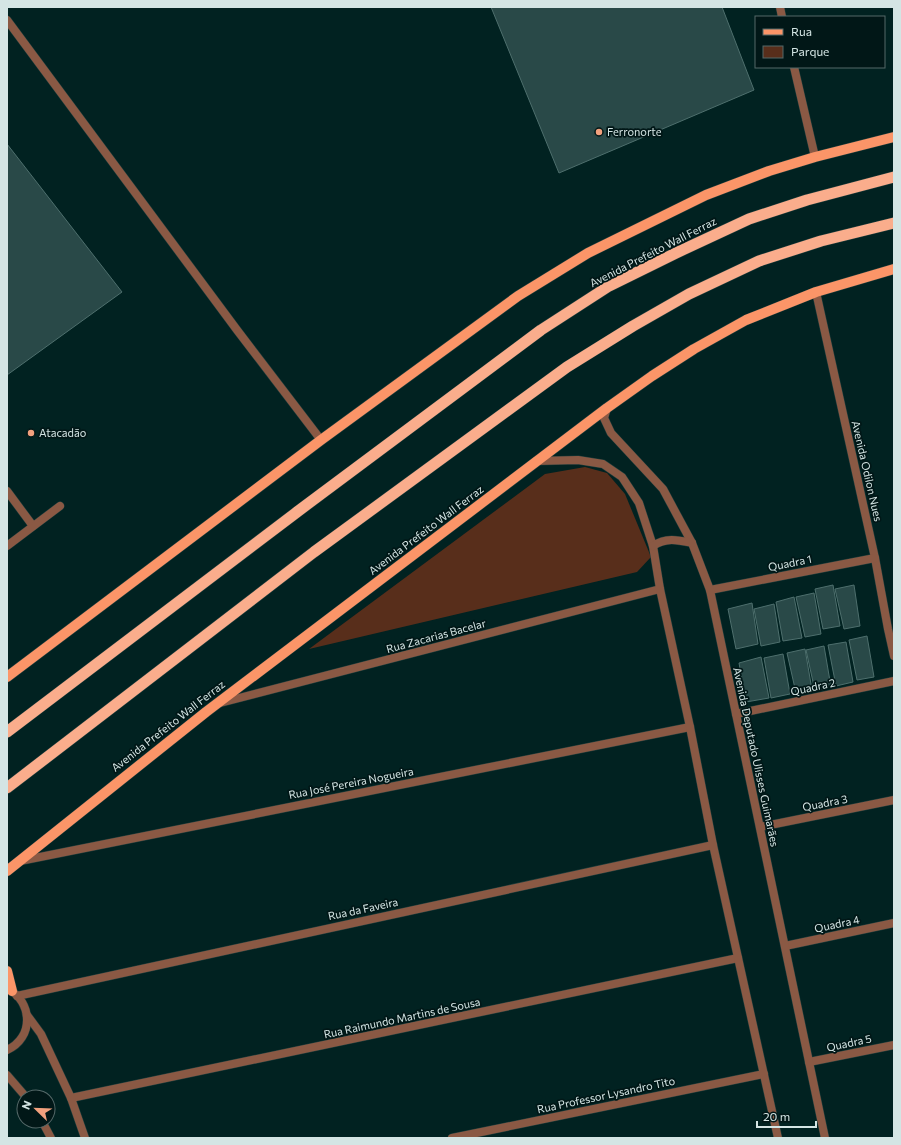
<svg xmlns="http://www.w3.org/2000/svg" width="901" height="1145" font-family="Commissioner,sans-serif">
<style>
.green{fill:#582e1b}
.building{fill:#294948;stroke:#4e6f6d}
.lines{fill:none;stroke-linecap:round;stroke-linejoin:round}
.service-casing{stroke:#1f3d3c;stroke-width:9}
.minor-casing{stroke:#1f3d3c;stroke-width:9}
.tertiary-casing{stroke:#1f3d3c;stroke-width:9}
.primary-casing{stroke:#1f3d3c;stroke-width:11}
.trunk-casing{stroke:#1f3d3c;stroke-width:12}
.service{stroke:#8a5944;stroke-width:8}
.minor{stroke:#8a5944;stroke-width:8}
.tertiary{stroke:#8a5944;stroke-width:8}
.primary{stroke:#fb9568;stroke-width:10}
.trunk{stroke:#faad8c;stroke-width:11}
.poi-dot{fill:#f2a17e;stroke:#011717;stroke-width:1.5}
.labels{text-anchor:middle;stroke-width:3.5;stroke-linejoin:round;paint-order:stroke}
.poi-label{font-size:11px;fill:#d4e5e4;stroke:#011717;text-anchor:start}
.street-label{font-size:11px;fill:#d4e5e4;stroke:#011717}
</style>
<rect width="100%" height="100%" fill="#012221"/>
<polygon class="green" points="585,467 607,473 625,494 651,557 637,572 309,649 545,474"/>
<g class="building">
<polygon points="491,7 722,7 754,90 559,173"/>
<polygon points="7,144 122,292 7,375"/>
<polygon points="833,585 840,626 823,629 815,589"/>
<polygon points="854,585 860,626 844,629 835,589"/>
<polygon points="814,593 821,634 805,637 796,597"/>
<polygon points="794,597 802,638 783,641 776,602"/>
<polygon points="752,603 758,644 736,649 728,609"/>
<polygon points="774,604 780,642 761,646 754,609"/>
<polygon points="867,636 874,677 857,680 849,640"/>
<polygon points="846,642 853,682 836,686 828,645"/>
<polygon points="824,646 831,687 815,691 806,650"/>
<polygon points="805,649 812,690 796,693 787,653"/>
<polygon points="783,654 790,694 771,698 764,658"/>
<polygon points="761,657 769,698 746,702 739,663"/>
</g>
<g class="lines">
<g class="service-casing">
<g id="service">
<polyline points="7,20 237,330 321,440"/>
<polyline points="7,491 33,526"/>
<polyline points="7,546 60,506"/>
</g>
</g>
<g class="minor-casing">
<g id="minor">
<polyline points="780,7 782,17"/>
<polyline points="794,67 815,157"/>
<polyline points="816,292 875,558 888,629 894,656"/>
<polyline points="710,590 875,558"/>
<polyline points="220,703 660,589"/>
<polyline points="736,714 894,681"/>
<polyline points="760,827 894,800"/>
<polyline points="20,861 690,727"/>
<polyline points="785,946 894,923"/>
<polyline points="17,996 713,845"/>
<polyline points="809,1062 894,1045"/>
<polyline points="71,1098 738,958"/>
<polyline points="452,1138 764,1074"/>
</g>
</g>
<g class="tertiary-casing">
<g id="tertiary">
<polyline points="607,408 604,418 611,433 663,489 692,543 710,590 825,1138"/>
<polyline points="536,461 578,460 603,464 622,477 639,503 653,546 660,589 690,727 713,845 778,1138"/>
<path d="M653 546C666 537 678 540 692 543"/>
<polyline points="27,1015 41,1034 71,1098 85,1138"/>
<path d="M7 1050C34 1038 33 1002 8 989"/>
<polyline points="7,1075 26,1097"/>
<polyline points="42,1121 51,1138"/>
</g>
</g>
<g class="primary-casing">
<g id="primary">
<polyline points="7,677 321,440 518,296 588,253 706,195 769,171 815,157 894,137"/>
<polyline points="7,871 206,712 607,408 652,376 694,349 746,320 816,292 894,269"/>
<polyline points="7,971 12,991"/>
</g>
</g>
<g class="trunk-casing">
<g id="trunk">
<polyline points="7,732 297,512 541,330 609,286 676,253 749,219 807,200 894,177"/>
<polyline points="7,788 314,552 567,367 633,326 689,294 759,261 821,241 894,223"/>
</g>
</g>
<use href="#service" class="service"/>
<use href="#minor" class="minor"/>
<use href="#tertiary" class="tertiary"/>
<use href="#primary" class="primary"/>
<use href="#trunk" class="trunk"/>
</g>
<g class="poi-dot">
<circle cx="599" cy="132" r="4"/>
<circle cx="31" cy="433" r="4"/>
</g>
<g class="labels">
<g class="poi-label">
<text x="607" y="136">Ferronorte</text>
<text x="39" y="437">Atacadão</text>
</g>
<g class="street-label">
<text transform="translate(653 252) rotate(-27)" y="4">Avenida Prefeito Wall Ferraz</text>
<text transform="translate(867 471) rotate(77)" y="4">Avenida Odilon Nues</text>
<text transform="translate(426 530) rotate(-37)" y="4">Avenida Prefeito Wall Ferraz</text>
<text transform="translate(790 563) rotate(-11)" y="4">Quadra 1</text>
<text transform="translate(436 636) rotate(-15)" y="4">Rua Zacarias Bacelar</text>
<text transform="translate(813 687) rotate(-12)" y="4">Quadra 2</text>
<text transform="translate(168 726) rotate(-38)" y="4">Avenida Prefeito Wall Ferraz</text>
<text transform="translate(756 757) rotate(78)" y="4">Avenida Deputado Ulisses Guimarães</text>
<text transform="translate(351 783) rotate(-11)" y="4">Rua José Pereira Nogueira</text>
<text transform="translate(825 803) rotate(-11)" y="4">Quadra 3</text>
<text transform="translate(363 909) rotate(-12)" y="4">Rua da Faveira</text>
<text transform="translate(837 924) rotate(-12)" y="4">Quadra 4</text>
<text transform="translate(402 1018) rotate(-12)" y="4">Rua Raimundo Martins de Sousa</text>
<text transform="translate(849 1043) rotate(-12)" y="4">Quadra 5</text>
<text transform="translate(606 1095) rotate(-12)" y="4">Rua Professor Lysandro Tito</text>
</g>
</g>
<rect width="901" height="1145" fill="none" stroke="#d4e5e4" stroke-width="16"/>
<rect x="755" y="16" width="130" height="52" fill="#011717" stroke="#556969"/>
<rect x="763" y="29" width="20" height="6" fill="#fb9568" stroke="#556969"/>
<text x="791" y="36" font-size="12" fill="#d4e5e4">Rua</text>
<rect x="763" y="46" width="20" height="12" fill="#582e1b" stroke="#556969"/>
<text x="791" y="56" font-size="12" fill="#d4e5e4">Parque</text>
<g transform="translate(36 1109) rotate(293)"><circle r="19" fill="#011717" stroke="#556969"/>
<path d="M0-3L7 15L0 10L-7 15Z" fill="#f2a17e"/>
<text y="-6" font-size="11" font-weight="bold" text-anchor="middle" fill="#d4e5e4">N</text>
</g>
<path d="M757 1121v6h59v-6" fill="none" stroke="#d4e5e4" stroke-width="2"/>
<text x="763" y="1121" font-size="12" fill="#d4e5e4" stroke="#011717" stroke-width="3" paint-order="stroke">20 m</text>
</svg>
